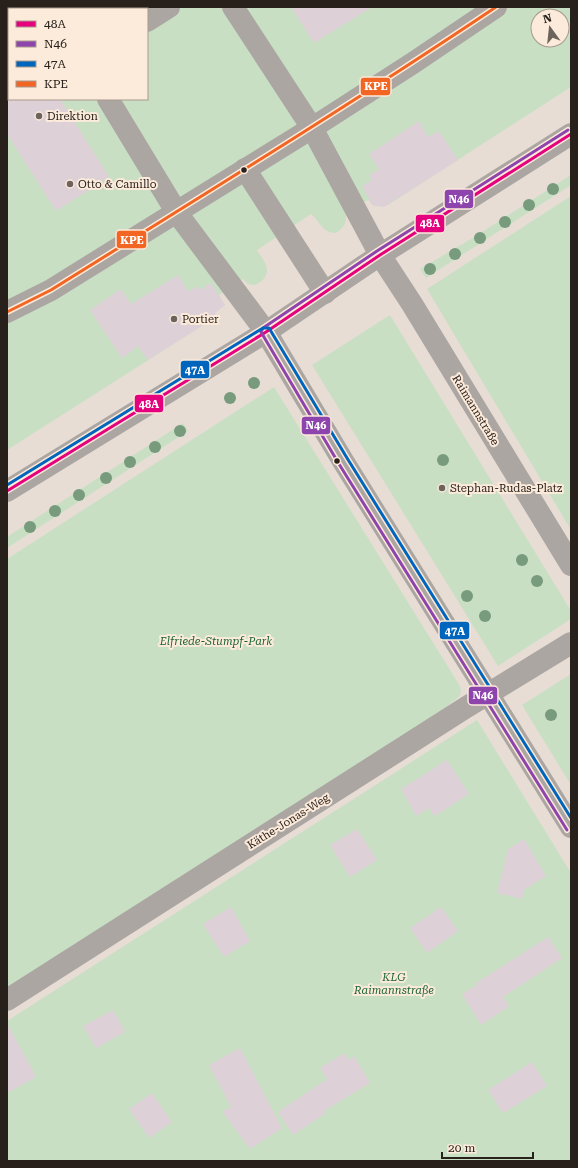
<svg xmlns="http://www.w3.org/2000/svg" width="578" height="1168" font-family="'Roboto Serif',serif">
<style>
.green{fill:#c8dfc4;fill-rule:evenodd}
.building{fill:#ddd1d7}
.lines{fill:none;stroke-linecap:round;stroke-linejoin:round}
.minor{stroke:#aca6a3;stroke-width:22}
.bus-1-casing{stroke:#fceada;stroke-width:6}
.bus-2-casing{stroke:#fceada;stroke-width:6}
.bus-3-casing{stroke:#fceada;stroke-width:6}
.bus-4-casing{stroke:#fceada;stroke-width:6}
.bus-1{stroke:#e5007d;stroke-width:3}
.bus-2{stroke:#8e44ad;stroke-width:3}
.bus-3{stroke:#0065bd;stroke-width:3}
.bus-4{stroke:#f26522;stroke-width:3}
.tree{fill:#779b7c}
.poi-dot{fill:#6b635c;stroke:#fceada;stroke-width:1.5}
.bus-dot{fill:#28211b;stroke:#fceada;stroke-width:1.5}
.labels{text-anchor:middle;stroke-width:4;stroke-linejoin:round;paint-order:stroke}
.poi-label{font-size:11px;fill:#28211b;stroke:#fceada;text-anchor:start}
.street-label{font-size:11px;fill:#28211b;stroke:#fceada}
.park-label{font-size:11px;font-style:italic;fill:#1b6533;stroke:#fceada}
.line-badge{stroke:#fceada;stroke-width:1.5}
.badge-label{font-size:11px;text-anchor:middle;font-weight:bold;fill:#fff}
</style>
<rect width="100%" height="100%" fill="#e7ddd5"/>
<g class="green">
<path d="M7 7H571V87L388 205 386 203 380 207 372 205 369 200 366 201 346 214C347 224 343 228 336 233 321 232 321 222 311 214L257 250C261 257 267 263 267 271 266 280 256 288 248 284 246 283 245 281 243 279L219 295 222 301 215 313 216 317 7 450ZM9 9H147V99H9ZM538 16H562V40H538Z"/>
<polygon points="571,175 571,185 426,278 420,269 471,239"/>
<polygon points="571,196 571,530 427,289"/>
<polygon points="390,315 571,611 571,619 498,666 312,365"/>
<polygon points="274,387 460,686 461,691 460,696 430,720 7,991 7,559"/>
<polygon points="183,423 188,431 7,548 7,537"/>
<polygon points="571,674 571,785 522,705"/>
<polygon points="477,720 571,873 571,1161 7,1161 7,1021"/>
</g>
<g class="building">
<polygon points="291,7 372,7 314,43"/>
<polygon points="7,99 60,99 109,177 56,211 7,134"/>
<polygon points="419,121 428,137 439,131 458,160 384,207 372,205 362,186 372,180 369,175 379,169 369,154"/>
<polygon points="178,275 188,292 197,286 200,290 211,283 225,305 215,313 216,317 148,360 138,346 122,358 90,310 121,289 131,304"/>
<polygon points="447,760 469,794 438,814 434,816 429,808 416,816 401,789"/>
<polygon points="357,829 377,860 350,877 330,845"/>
<polygon points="524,839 546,876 524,890 522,899 497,893 508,849"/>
<polygon points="231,907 250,941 224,957 203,924"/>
<polygon points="441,907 458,931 427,953 410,928"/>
<polygon points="548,937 562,958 503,997 509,1006 481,1025 462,994 477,985 476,983"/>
<polygon points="113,1010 125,1032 96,1048 83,1026"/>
<polygon points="7,1023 36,1077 7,1093"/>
<polygon points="240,1048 282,1128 250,1149 222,1111 231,1107 209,1065"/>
<polygon points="344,1053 349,1060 354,1056 370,1083 324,1111 326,1113 293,1135 278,1112 327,1079 320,1068"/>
<polygon points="532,1062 547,1086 503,1113 488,1090"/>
<polygon points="152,1093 172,1122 149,1138 129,1109"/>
</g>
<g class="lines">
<g class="minor">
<polyline points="233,7 312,128 380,255 412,304 571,565"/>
<polyline points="147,21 169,7"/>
<polyline points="108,99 177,213 266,332 343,461 571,827"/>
<polyline points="245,169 325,293"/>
<polyline points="7,312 51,290 312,128 413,63 496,7"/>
<polyline points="7,491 266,332 380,255 571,134"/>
<polyline points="7,1000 465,708 571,643"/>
</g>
<g class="bus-1-casing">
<polyline id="bus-1" points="7,491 266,332 380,255 571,134"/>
</g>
<g class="bus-2-casing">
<polyline id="bus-2" points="567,830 339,464 261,332 263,328 377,251 568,130"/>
</g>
<g class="bus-3-casing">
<polyline id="bus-3" points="7,485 263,328 269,328 347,458 571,818"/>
</g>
<g class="bus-4-casing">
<path id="bus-4" d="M7 312 51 290C200 197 350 105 496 7"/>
</g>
<use href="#bus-1" class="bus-1"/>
<use href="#bus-2" class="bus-2"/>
<use href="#bus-3" class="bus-3"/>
<use href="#bus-4" class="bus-4"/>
</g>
<g class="tree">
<circle cx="553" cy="189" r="6"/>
<circle cx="529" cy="205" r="6"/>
<circle cx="505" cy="222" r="6"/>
<circle cx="480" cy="238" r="6"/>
<circle cx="455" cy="254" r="6"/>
<circle cx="430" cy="269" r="6"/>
<circle cx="254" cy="383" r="6"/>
<circle cx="230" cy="398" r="6"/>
<circle cx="180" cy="431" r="6"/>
<circle cx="155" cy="447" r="6"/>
<circle cx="443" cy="460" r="6"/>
<circle cx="130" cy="462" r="6"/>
<circle cx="106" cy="478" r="6"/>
<circle cx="79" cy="495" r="6"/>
<circle cx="55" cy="511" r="6"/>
<circle cx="30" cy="527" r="6"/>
<circle cx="522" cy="560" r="6"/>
<circle cx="537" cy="581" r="6"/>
<circle cx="467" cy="596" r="6"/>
<circle cx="485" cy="616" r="6"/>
<circle cx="551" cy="715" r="6"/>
</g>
<g class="poi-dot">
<circle cx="39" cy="116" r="4"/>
<circle cx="70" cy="184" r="4"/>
<circle cx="174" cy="319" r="4"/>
<circle cx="442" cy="488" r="4"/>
</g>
<g class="bus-dot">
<circle cx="244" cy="170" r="3.5"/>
<circle cx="337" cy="461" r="3.5"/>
</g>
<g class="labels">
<g class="poi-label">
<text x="47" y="120">Direktion</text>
<text x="78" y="188">Otto &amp; Camillo</text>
<text x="182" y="323">Portier</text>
<text x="450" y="492">Stephan-Rudas-Platz</text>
</g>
<g class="street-label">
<text transform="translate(476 410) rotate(59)" y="4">Raimannstraße</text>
<text transform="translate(288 821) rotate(-32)" y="4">Käthe-Jonas-Weg</text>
</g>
<g class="park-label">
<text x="216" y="645">Elfriede-Stumpf-Park</text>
<text x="394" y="981">KLG<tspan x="394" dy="13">Raimannstraße</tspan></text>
</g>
</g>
<g class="line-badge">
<rect x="360" y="77" width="31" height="19" rx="4" fill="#f26522"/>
<rect x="444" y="189" width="30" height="20" rx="4" fill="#8e44ad"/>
<rect x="415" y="214" width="30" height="19" rx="4" fill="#e5007d"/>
<rect x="116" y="230" width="31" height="19" rx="4" fill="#f26522"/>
<rect x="180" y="360" width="30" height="19" rx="4" fill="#0065bd"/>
<rect x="134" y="394" width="30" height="19" rx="4" fill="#e5007d"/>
<rect x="301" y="416" width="30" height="19" rx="4" fill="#8e44ad"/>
<rect x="439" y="621" width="31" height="19" rx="4" fill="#0065bd"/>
<rect x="468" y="686" width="30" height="19" rx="4" fill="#8e44ad"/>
</g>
<g class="badge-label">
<text x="376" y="90">KPE</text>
<text x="459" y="203">N46</text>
<text x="430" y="227">48A</text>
<text x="132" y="244">KPE</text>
<text x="195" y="374">47A</text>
<text x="149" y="408">48A</text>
<text x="316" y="429">N46</text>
<text x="455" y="635">47A</text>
<text x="483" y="699">N46</text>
</g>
<rect width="578" height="1168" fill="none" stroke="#28211b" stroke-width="16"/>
<rect x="8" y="8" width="140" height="92" fill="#fceada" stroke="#a79a8e"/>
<rect x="16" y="21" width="20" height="6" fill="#e5007d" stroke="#a79a8e"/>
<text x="44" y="28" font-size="12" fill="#28211b">48A</text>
<rect x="16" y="41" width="20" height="6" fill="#8e44ad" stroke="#a79a8e"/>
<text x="44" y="48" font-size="12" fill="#28211b">N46</text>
<rect x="16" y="61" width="20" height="6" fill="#0065bd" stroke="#a79a8e"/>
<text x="44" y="68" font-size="12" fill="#28211b">47A</text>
<rect x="16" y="81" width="20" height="6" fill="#f26522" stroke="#a79a8e"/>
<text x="44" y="88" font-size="12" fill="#28211b">KPE</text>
<g transform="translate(550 28) rotate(345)"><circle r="19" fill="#fceada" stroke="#a79a8e"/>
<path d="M0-3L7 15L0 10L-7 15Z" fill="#6b635c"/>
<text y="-6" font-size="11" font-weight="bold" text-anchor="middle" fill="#28211b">N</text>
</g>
<path d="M442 1152v6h91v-6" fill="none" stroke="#28211b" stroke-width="2"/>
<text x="448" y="1152" font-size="12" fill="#28211b" stroke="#fceada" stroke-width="3" paint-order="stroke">20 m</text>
</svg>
